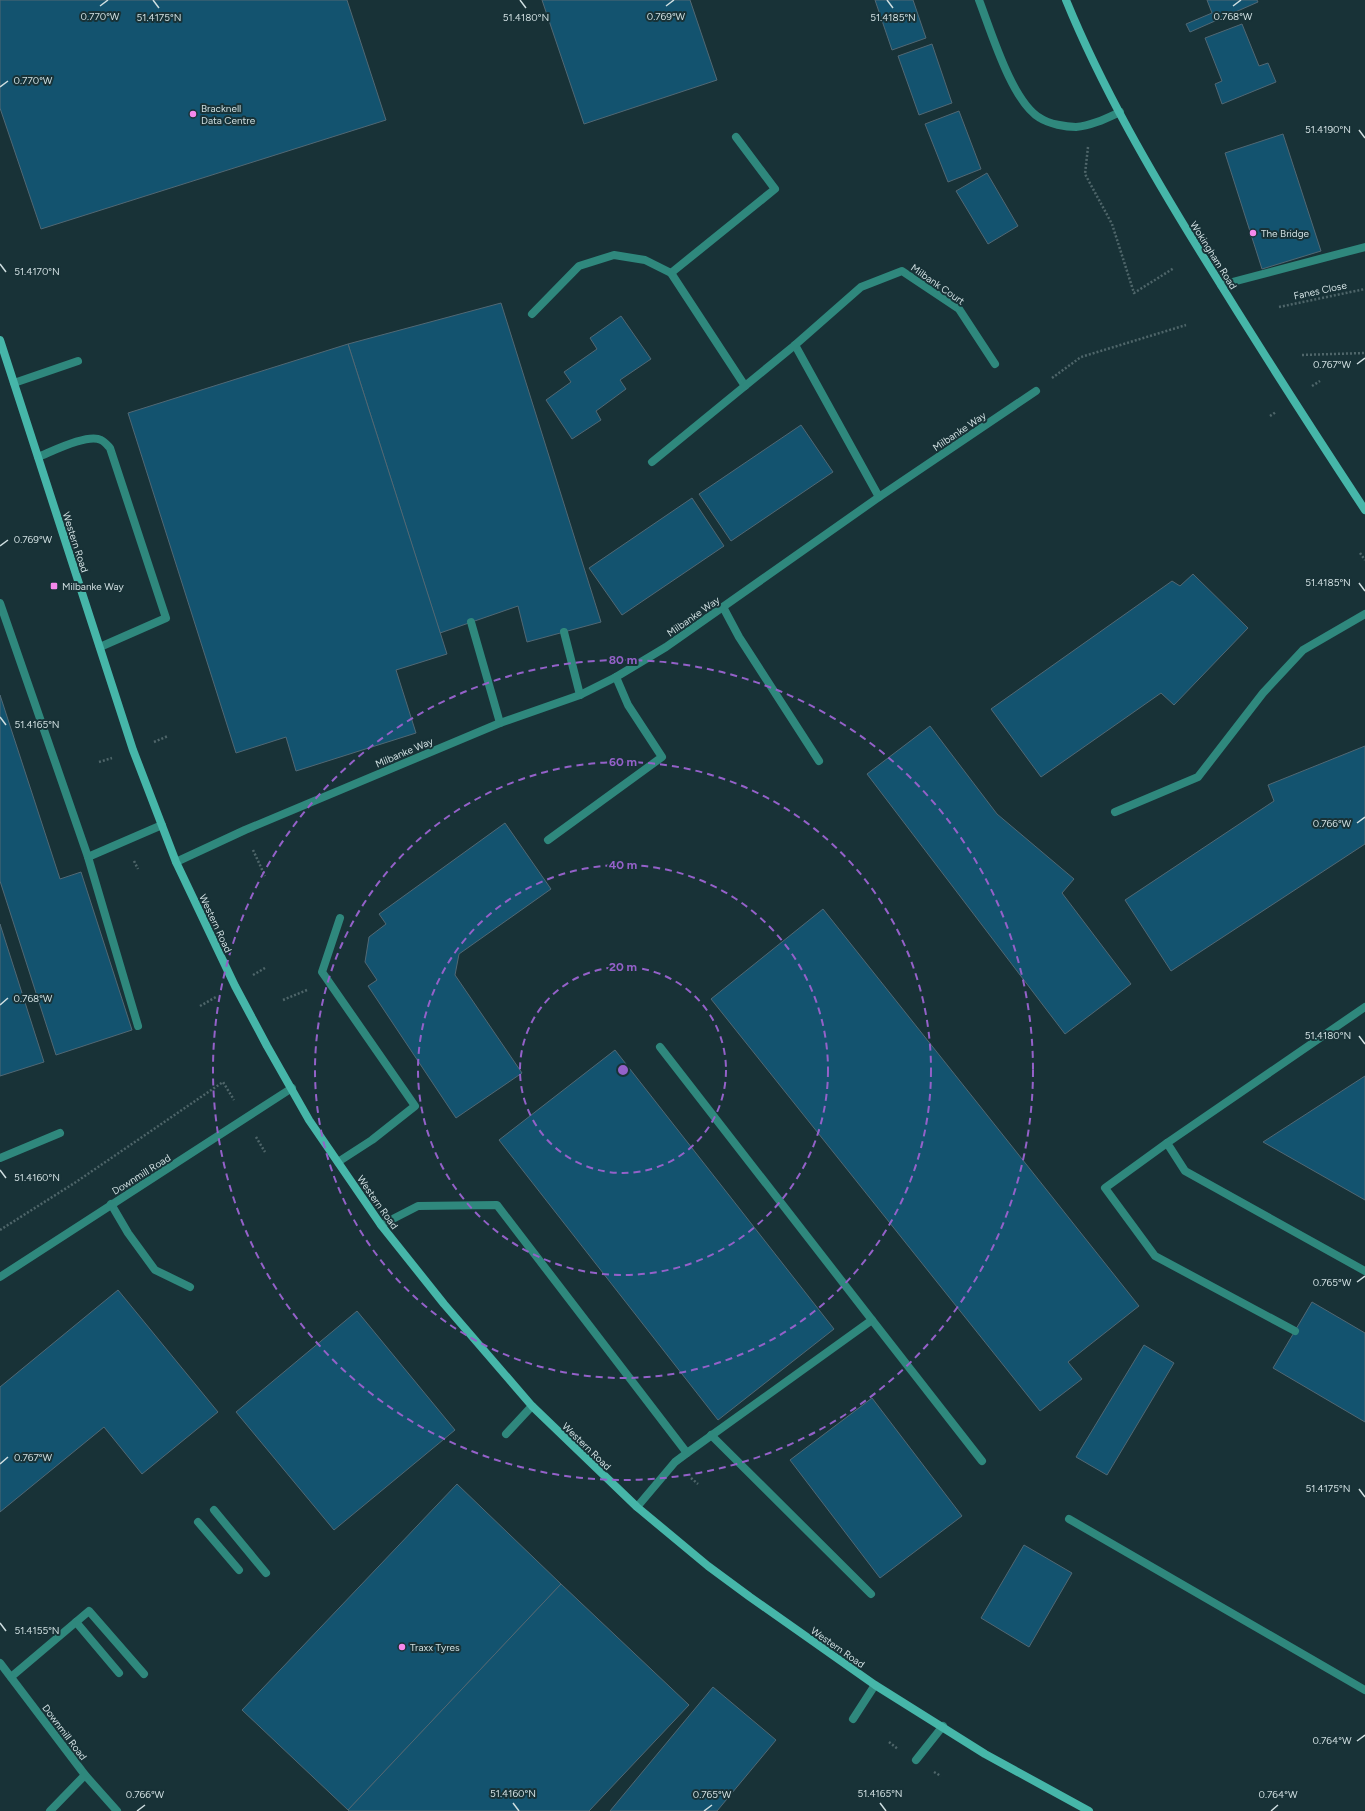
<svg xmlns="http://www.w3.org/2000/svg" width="1365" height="1811" font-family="Figtree,sans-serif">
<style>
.building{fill:#13536f;stroke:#516874}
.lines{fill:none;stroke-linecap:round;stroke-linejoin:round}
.path{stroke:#4f666a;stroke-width:2.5;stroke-dasharray:2 2;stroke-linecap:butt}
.lane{stroke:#2f887d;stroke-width:8}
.street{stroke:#2f887d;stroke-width:8}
.secondary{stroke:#46b6a9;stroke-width:8}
.ticks{fill:none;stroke:#cfdee0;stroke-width:1.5}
.ring{fill:none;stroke:#9461c9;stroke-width:2;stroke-dasharray:7 5}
.poi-dot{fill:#f688ec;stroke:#183237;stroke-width:1.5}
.labels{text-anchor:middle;stroke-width:4;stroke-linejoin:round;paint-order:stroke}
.poi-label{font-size:10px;fill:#cfdee0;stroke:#183237;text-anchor:start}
.street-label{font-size:10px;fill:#cfdee0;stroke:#183237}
.ticks-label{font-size:10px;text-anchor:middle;fill:#cfdee0;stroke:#183237;stroke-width:4;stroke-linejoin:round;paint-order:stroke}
.centre{fill:#9461c9;stroke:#183237;stroke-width:2}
.ring-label{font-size:12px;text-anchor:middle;font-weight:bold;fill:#9461c9;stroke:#183237;stroke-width:4;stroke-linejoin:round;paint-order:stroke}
</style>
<rect width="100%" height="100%" fill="#183237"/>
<g class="building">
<polygon points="0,0 347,0 386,120 41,229 0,108"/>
<polygon points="542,0 690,0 717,80 584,124"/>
<polygon points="875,0 913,0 926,38 892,50"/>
<polygon points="1207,0 1257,0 1258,2 1190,32 1186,24 1212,13"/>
<polygon points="1242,24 1259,66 1268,63 1276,82 1222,104 1215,84 1222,81 1205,38"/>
<polygon points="932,44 952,103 919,115 898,56"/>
<polygon points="959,111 981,169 948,182 925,124"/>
<polygon points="1283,134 1321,251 1262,269 1225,153"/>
<polygon points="987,173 1018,226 988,244 956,191"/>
<polygon points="501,303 601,622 527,642 518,606 440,633 348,344"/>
<polygon points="621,316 651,359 620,380 626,389 596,411 601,420 572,439 546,400 571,382 564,372 597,349 590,338"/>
<polygon points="348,344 447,654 396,670 416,733 296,771 286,737 236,753 128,413"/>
<polygon points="801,425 833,472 731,541 699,494"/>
<polygon points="692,498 724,546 622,615 589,568"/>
<polygon points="1193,574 1248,628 1174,705 1161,693 1041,777 991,709 1172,581 1180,586"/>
<polygon points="0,695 60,879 81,872 132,1030 56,1055 0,881"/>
<polygon points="930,726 997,814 1074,879 1062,893 1131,984 1065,1034 867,774"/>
<polygon points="1365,746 1365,844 1171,971 1125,900 1274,801 1268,785"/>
<polygon points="505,823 551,889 459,954 455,975 522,1073 456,1118 368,986 377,980 365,962 369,937 386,924 379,914"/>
<polygon points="823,909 1139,1306 1068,1362 1082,1379 1040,1411 711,999"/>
<polygon points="0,924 44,1062 0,1076"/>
<polygon points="615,1050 834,1329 718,1420 499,1140"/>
<polygon points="1365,1076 1365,1200 1263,1142"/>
<polygon points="118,1290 218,1412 142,1474 104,1427 0,1512 0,1387"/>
<polygon points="1312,1302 1365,1333 1365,1422 1273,1368"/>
<polygon points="357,1311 455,1430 334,1530 236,1412"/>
<polygon points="1144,1345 1174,1363 1107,1475 1076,1457"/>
<polygon points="872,1398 962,1516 880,1578 790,1460"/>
<polygon points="457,1484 561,1584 348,1810 242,1710"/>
<polygon points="1024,1545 1072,1573 1029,1647 981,1618"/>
<polygon points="561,1584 689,1705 589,1811 349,1811 348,1810"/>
<polygon points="713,1687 776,1740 717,1811 610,1811"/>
</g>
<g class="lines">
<g class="path">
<polyline points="1088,147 1085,174 1112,224 1134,293 1174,268"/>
<polyline points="1279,307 1365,289"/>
<polyline points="1302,355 1365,353"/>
<polyline points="1052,378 1081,357 1186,325"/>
<polyline points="1312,386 1320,381"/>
<polyline points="1270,416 1276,412"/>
<polyline points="1360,553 1365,560"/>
<polyline points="154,742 168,736"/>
<polyline points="99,762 112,758"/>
<polyline points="253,850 265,876"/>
<polyline points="134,861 138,869"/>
<polyline points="253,975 265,968"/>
<polyline points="283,1000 307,990"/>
<polyline points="200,1006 216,997"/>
<polyline points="256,1137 265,1152"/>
<polyline points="0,1230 76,1182 223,1082 234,1100"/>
<polyline points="691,1478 698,1484"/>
<polyline points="889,1742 898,1749"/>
<polyline points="934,1772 941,1776"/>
</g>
<g class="lane">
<path d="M979 0C991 31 1012 102 1040 118 1049 124 1066 127 1076 127 1091 126 1107 118 1120 112"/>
<polyline points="1221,285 1365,247"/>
<polyline points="14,383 78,361"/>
<path d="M38 457C51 452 88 433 101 440 104 441 108 446 110 448L166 618 100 647"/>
<polyline points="0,603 88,857 138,1026"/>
<polyline points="723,607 739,637 819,761"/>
<polyline points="471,622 500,723"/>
<polyline points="564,632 580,695"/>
<polyline points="1115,812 1198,777 1263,693 1303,650 1365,614"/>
<polyline points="548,840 662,757 628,705 616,677"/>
<polyline points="88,857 162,825"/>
<polyline points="1365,1007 1167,1143 1185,1171 1365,1271"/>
<polyline points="1167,1143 1105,1188 1155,1256 1295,1331"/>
<polyline points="0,1158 60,1133"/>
<polyline points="338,1162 372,1140 415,1106 322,972 340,918"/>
<polyline points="111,1204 128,1233 155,1270 190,1287"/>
<polyline points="381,1225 418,1206 497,1205 687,1453"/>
<polyline points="872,1320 982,1461"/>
<polyline points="506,1434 532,1406"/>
<polyline points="711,1435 871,1594"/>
<polyline points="637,1507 675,1462 687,1453 872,1320 660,1047"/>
<polyline points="214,1510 266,1573"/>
<polyline points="1069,1519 1365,1690"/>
<polyline points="198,1522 239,1570"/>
<polyline points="76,1622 119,1673"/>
<polyline points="11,1677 89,1611 144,1674"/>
<polyline points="853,1719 875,1685"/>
<polyline points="916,1760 943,1726"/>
</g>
<g class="street">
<polyline points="671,273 775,189 736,137"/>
<polyline points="532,314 579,266 614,255 645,260 671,273 745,386"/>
<polyline points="795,345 879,497"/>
<polyline points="652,462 795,345 861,287 902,271 959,309 995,364"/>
<polyline points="176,862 245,830 500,723 580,695 616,677 666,647 879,497 1036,391"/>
<polyline points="0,1277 292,1088"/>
<polyline points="0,1663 85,1775 117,1811"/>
<polyline points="50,1811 85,1775"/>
</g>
<g class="secondary">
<path d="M1066 0C1102 88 1151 172 1201 253 1254 339 1309 425 1365 510"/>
<polyline points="0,340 133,750 176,862 235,986 267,1046 309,1120 381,1225 444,1304 532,1406 637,1507 708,1566 750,1597 875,1685 985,1754 1089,1811"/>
</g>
</g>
<path class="ticks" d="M153 0 159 8M520 0 526 8M887 0 893 8M100 6 108 0M666 6 674 0M1233 6 1241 0M0 87 8 81M1359 130 1365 138M0 264 6 272M1357 364 1365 358M0 546 8 540M1359 583 1365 591M0 717 6 725M1357 823 1365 817M0 1005 8 998M1359 1036 1365 1044M0 1170 6 1178M1357 1282 1365 1276M0 1464 8 1457M1359 1489 1365 1497M0 1623 6 1631M1357 1741 1365 1735M513 1803 519 1811M880 1803 886 1811M137 1811 145 1805M704 1811 712 1805M1271 1811 1278 1805"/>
<g class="ring">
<circle cx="623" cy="1070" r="103"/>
<circle cx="623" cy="1070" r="205"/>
<circle cx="623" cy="1070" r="308"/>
<circle cx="623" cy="1070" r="410"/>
</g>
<g class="poi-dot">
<circle cx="193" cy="114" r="4"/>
<circle cx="1253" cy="233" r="4"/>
<rect x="50" y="582" width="8" height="8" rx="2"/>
<circle cx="402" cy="1647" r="4"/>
</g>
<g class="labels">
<g class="poi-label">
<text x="201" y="112">Bracknell<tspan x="201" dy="12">Data Centre</tspan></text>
<text x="1261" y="237">The Bridge</text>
<text x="62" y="590">Milbanke Way</text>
<text x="410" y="1651">Traxx Tyres</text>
</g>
<g class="street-label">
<text transform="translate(1214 255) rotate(58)" y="4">Wokingham Road</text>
<text transform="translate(938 284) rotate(35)" y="4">Milbank Court</text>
<text transform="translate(1320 290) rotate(-12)" y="4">Fanes Close</text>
<text transform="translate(959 431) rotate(-34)" y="4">Milbanke Way</text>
<text transform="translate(76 542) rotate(72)" y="4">Western Road</text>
<text transform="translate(693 616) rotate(-35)" y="4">Milbanke Way</text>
<text transform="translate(404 752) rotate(-23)" y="4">Milbanke Way</text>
<text transform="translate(216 923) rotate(65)" y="4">Western Road</text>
<text transform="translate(141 1174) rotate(-32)" y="4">Downmill Road</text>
<text transform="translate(378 1202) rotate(55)" y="4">Western Road</text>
<text transform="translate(587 1446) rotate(44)" y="4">Western Road</text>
<text transform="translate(838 1647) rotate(35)" y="4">Western Road</text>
<text transform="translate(65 1732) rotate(53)" y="4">Downmill Road</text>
</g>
</g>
<g class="ticks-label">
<text x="100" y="20">0.770°W</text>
<text x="666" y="20">0.769°W</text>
<text x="1233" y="20">0.768°W</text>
<text x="159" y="21">51.4175°N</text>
<text x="526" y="21">51.4180°N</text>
<text x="893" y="21">51.4185°N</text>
<text x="33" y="84">0.770°W</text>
<text x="1328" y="133">51.4190°N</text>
<text x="37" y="275">51.4170°N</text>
<text x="1332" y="368">0.767°W</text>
<text x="33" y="543">0.769°W</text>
<text x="1328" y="586">51.4185°N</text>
<text x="37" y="728">51.4165°N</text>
<text x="1332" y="827">0.766°W</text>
<text x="33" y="1002">0.768°W</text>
<text x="1328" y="1039">51.4180°N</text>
<text x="37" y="1181">51.4160°N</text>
<text x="1332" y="1286">0.765°W</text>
<text x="33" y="1461">0.767°W</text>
<text x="1328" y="1492">51.4175°N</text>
<text x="37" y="1634">51.4155°N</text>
<text x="1332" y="1744">0.764°W</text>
<text x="513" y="1797">51.4160°N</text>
<text x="880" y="1797">51.4165°N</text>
<text x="145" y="1798">0.766°W</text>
<text x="712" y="1798">0.765°W</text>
<text x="1278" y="1798">0.764°W</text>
</g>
<circle cx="623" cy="1070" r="6" class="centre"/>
<g class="ring-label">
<text x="623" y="664">80 m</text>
<text x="623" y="766">60 m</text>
<text x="623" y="869">40 m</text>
<text x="623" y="971">20 m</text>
</g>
</svg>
